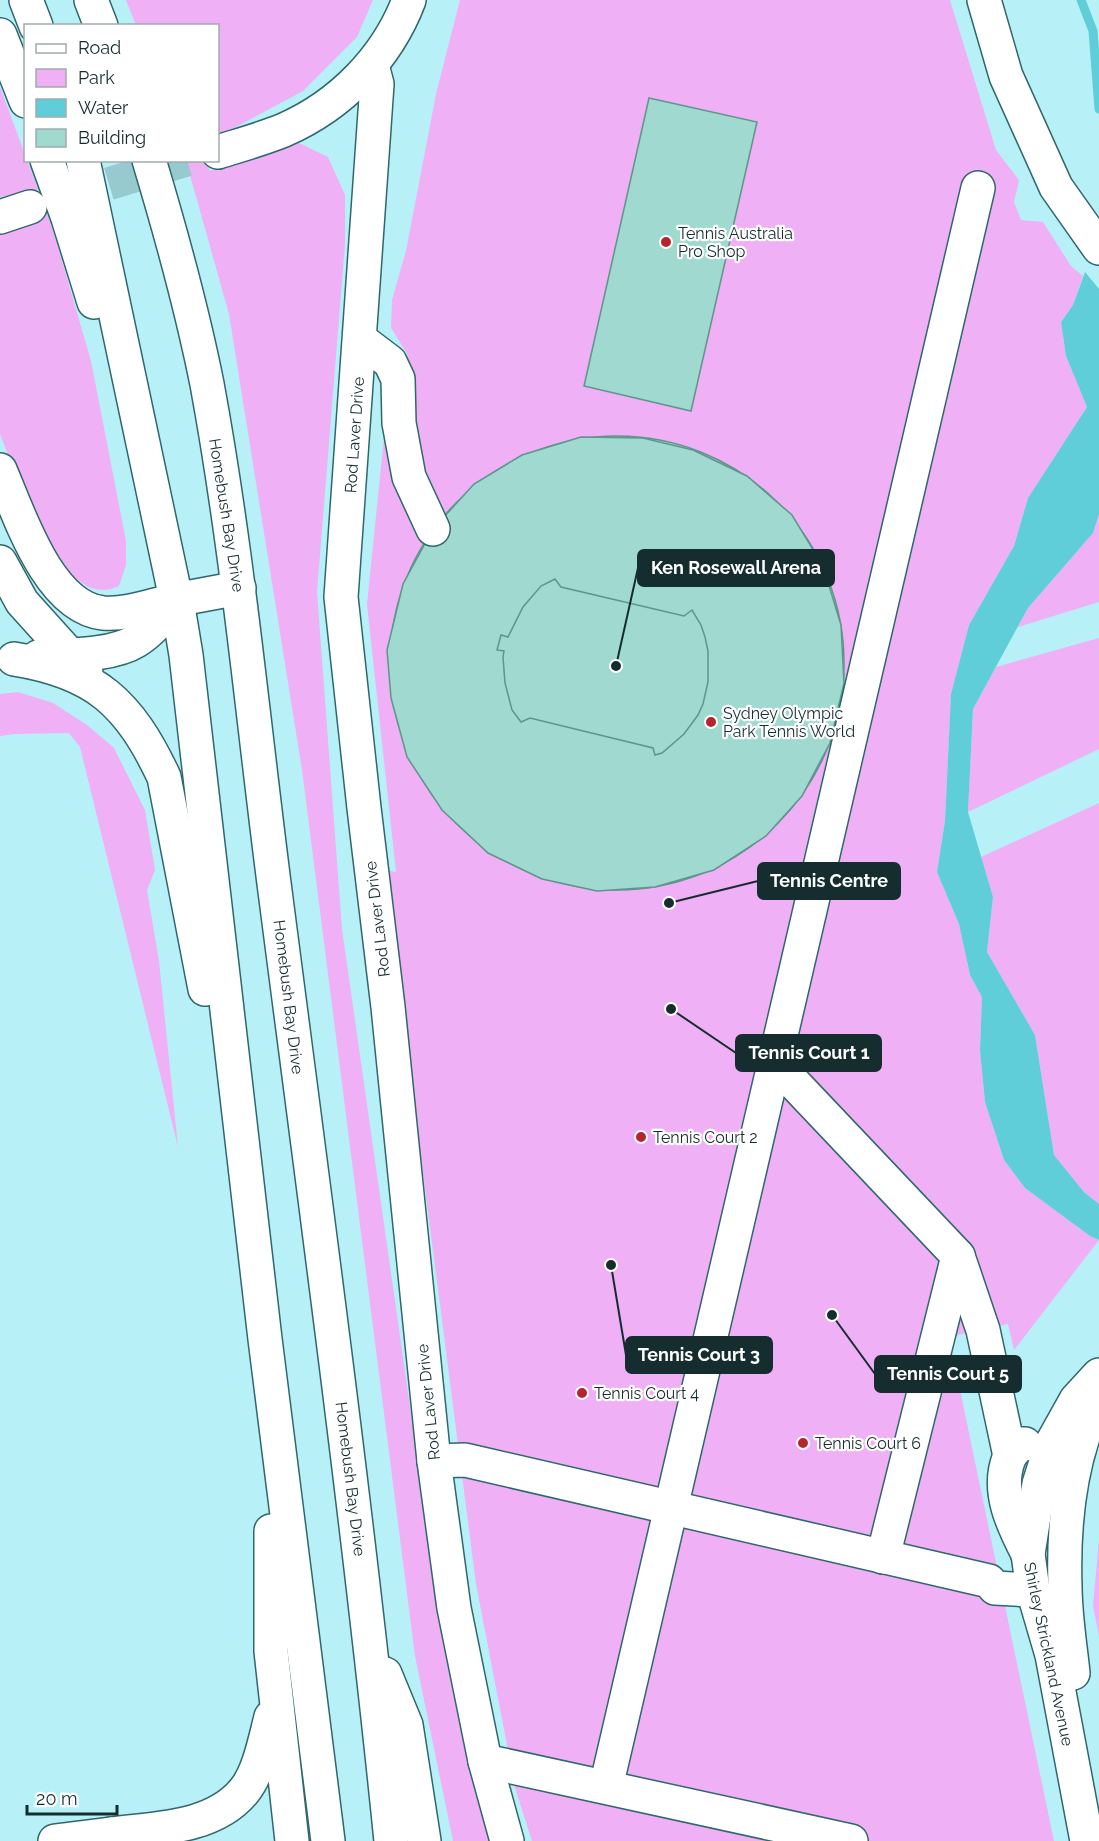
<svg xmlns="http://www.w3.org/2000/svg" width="1099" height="1841" font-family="Raleway,sans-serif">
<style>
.green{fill:#efb0f5}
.water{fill:#5fced9}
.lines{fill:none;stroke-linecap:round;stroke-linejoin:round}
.stream{stroke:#5fced9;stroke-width:9}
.building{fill:#a0d9d0;stroke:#5e958c;stroke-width:1.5;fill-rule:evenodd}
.minor-tunnel{stroke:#97cacf;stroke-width:33;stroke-dasharray:33 16;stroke-linecap:butt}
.minor-casing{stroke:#2e676c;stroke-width:36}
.highway-casing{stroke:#2e676c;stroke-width:36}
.minor{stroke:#fff;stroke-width:33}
.highway{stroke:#fff;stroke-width:33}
.poi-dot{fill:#b6252d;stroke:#fff;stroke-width:2}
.labels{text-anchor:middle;stroke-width:4.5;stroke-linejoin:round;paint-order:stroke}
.poi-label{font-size:16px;fill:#152d2f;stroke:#fff;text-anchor:start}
.street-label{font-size:16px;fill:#152d2f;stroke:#fff}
.leader{fill:none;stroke:#152d2f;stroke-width:2}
.callout-dot{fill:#152d2f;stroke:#fff;stroke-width:2}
.callout{fill:#152d2f;stroke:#152d2f;stroke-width:2}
.callout-label{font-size:18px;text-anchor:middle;font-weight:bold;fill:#fff}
</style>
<rect width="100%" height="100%" fill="#b7f1f7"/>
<g class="green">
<polygon points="126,0 373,0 357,37 303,91 234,128 218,134 218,26 136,25"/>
<polygon points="460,0 950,0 996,150 1019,180 1014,202 1021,220 1043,222 1071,266 1083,276 1073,305 1061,322 1066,356 1087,407 1028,498 1014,546 969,625 951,694 945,821 937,872 959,924 970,975 982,997 980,1050 985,1102 1004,1160 1025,1188 1090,1236 1099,1240 1014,1350 1008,1324 949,1337 1054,1841 532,1841 508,1766 507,1745 476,1584 384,870 396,872 367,604 390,379 408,355 391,328 392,300 406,251 436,94"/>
<path d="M0 87 53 230 91 361 126 541V565L119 586C75 607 46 537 31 507 20 483 9 459 0 434V234L34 223 25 192 0 197Z"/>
<polygon points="299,143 328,157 345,195 345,244 317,592 342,929 436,1589 491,1841 453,1841 415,1656 302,770 229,314 186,161 206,161 210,171 238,160 261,156"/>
<polygon points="1099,514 1099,602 1018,627 1028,608 1093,533"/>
<polygon points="1099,638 1099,749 968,812 973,709 996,667"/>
<polygon points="18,692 53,703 87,725 114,748 145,810 155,870 147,890 159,961 178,1147 80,747 69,733 14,734 0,736 0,694"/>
<polygon points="1099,803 1099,1204 1084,1192 1054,1155 1035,1035 987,952 993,897 981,857"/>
<polygon points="1099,1539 1099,1636 1093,1606"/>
</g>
<polygon class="water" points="1085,272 1099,289 1099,514 1093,533 1028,608 973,709 968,812 993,897 987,952 1035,1035 1054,1155 1084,1192 1099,1204 1099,1240 1090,1236 1025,1188 1004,1160 985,1102 980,1050 982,997 970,975 959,924 937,872 945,821 951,694 969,625 1014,546 1028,498 1087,407 1066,356 1061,322 1073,305"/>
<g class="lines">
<polyline class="stream" points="1081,0 1093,31 1099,109"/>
</g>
<g class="building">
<polygon points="649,98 757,122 691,411 584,386"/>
<circle cx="617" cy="663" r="227"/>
<path d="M581 437 643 438 693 450 747 476 792 515 823 566 841 625 844 683 830 743 802 796 766 836 714 870 655 887 597 891 542 879 488 853 442 810 407 757 391 698 387 650 403 584 433 529 474 484 522 455ZM555 579 561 587 684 616 692 610 701 625 705 637 708 651V682L703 704 698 715 684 734 662 753 655 755 653 748 530 718 521 722 512 710 505 683 503 657 504 651 497 650 501 635 508 637 523 607 541 586Z"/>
</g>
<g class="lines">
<polyline class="minor-tunnel" points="62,198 187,160"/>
<g class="minor-casing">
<g id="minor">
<polyline points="984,0 1006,76 1056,187 1099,248"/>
<polyline points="372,65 377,84 341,597 364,808 388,1007 434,1461 454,1608 485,1761 507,1841"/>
<path d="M218 152C240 145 262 139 284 130 341 105 387 58 409 0"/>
<polyline points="0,217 30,207"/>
<polyline points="361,340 390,362 398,379 399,423 409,477 433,529"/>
<path d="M0 470C19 514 48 607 103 613 127 615 152 605 175 600"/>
<polyline points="0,562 22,602 86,673"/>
<polyline points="775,1063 958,1256 883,1557"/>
<polyline points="958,1256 983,1330 1010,1456"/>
<path d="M1025 1444H1021C1017 1448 1011 1453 1009 1458 996 1491 1013 1525 1028 1554"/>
<polyline points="434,1461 465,1460 989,1581 995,1588 1033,1590"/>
<path d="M1073 1673C1070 1644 1065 1615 1065 1586 1063 1523 1070 1455 1099 1398"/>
<polyline points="485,1761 851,1841"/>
<polyline points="606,1787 978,188"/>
<polyline points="55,1841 111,1834"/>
<polyline points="1087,1841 1052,1655 1033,1590 1028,1554 1039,1484 1052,1443 1076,1400 1099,1375"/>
</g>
</g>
<g class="highway-casing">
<g id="highway">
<polyline points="26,0 36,26"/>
<polyline points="91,0 101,26"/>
<polyline points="0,35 26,101"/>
<polyline points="47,160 68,218 94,302"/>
<polyline points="83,160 179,613 186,655 265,1339 328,1841"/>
<path d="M149 160C171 233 192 309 207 384 238 552 253 722 275 891 316 1208 359 1524 391 1841"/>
<polyline points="175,600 239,588"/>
<path d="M38 657C66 655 112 656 136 641 152 631 165 615 175 600"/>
<path d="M14 659C96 672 129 703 164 777L205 989"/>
<polyline points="271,1531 271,1651 292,1841"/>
<polyline points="385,1674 406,1725 424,1841"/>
<path d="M111 1834C155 1828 213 1829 244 1791 259 1773 265 1740 271 1717"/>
</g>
</g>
<use href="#minor" class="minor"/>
<use href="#highway" class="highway"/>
</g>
<g class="poi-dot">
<circle cx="666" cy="242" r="6"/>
<circle cx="711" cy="722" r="6"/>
<circle cx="641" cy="1137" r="6"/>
<circle cx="582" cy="1393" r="6"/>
<circle cx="803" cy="1443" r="6"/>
</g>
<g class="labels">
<g class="poi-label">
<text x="678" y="239">Tennis Australia<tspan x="678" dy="18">Pro Shop</tspan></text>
<text x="723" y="719">Sydney Olympic<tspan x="723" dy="18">Park Tennis World</tspan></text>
<text x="653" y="1143">Tennis Court 2</text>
<text x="594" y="1399">Tennis Court 4</text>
<text x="815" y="1449">Tennis Court 6</text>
</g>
<g class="street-label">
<text transform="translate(354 435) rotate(-86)" y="6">Rod Laver Drive</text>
<text transform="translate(227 515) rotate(81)" y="6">Homebush Bay Drive</text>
<text transform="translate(377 919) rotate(-97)" y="6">Rod Laver Drive</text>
<text transform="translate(289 997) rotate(83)" y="6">Homebush Bay Drive</text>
<text transform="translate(428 1402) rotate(-96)" y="6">Rod Laver Drive</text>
<text transform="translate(351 1479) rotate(83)" y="6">Homebush Bay Drive</text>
<text transform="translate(1049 1654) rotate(78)" y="6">Shirley Strickland Avenue</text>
</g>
</g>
<path class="leader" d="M616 666L638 568M669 903L758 881M671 1009L736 1053M611 1265L626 1355M832 1315L875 1374"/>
<g class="callout-dot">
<circle cx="616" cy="666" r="6"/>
<circle cx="669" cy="903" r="6"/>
<circle cx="671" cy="1009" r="6"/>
<circle cx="611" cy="1265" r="6"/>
<circle cx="832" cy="1315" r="6"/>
</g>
<g class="callout">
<rect x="638" y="550" width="196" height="36" rx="6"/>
<rect x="758" y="863" width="142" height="36" rx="6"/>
<rect x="736" y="1035" width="145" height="36" rx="6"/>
<rect x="626" y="1337" width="146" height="36" rx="6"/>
<rect x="875" y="1356" width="146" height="36" rx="6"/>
</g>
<g class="callout-label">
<text x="736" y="574">Ken Rosewall Arena</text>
<text x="829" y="887">Tennis Centre</text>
<text x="809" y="1059">Tennis Court 1</text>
<text x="699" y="1361">Tennis Court 3</text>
<text x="948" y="1380">Tennis Court 5</text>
</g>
<rect x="24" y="24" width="195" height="138" fill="#ffffff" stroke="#a1abac" stroke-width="1.5"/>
<rect x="36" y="44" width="30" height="9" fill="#ffffff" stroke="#a1abac" stroke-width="1.5"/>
<text x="78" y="54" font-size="18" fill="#152d2f">Road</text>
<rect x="36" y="69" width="30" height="18" fill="#efb0f5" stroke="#a1abac" stroke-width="1.5"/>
<text x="78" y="84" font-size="18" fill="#152d2f">Park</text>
<rect x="36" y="99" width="30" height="18" fill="#5fced9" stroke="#a1abac" stroke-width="1.5"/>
<text x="78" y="114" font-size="18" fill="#152d2f">Water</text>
<rect x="36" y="129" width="30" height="18" fill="#a0d9d0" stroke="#a1abac" stroke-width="1.5"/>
<text x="78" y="144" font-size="18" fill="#152d2f">Building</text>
<path d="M27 1805v9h90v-9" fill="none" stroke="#152d2f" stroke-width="3"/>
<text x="36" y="1805" font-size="18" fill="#152d2f" stroke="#ffffff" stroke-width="4.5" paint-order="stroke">20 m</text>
</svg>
